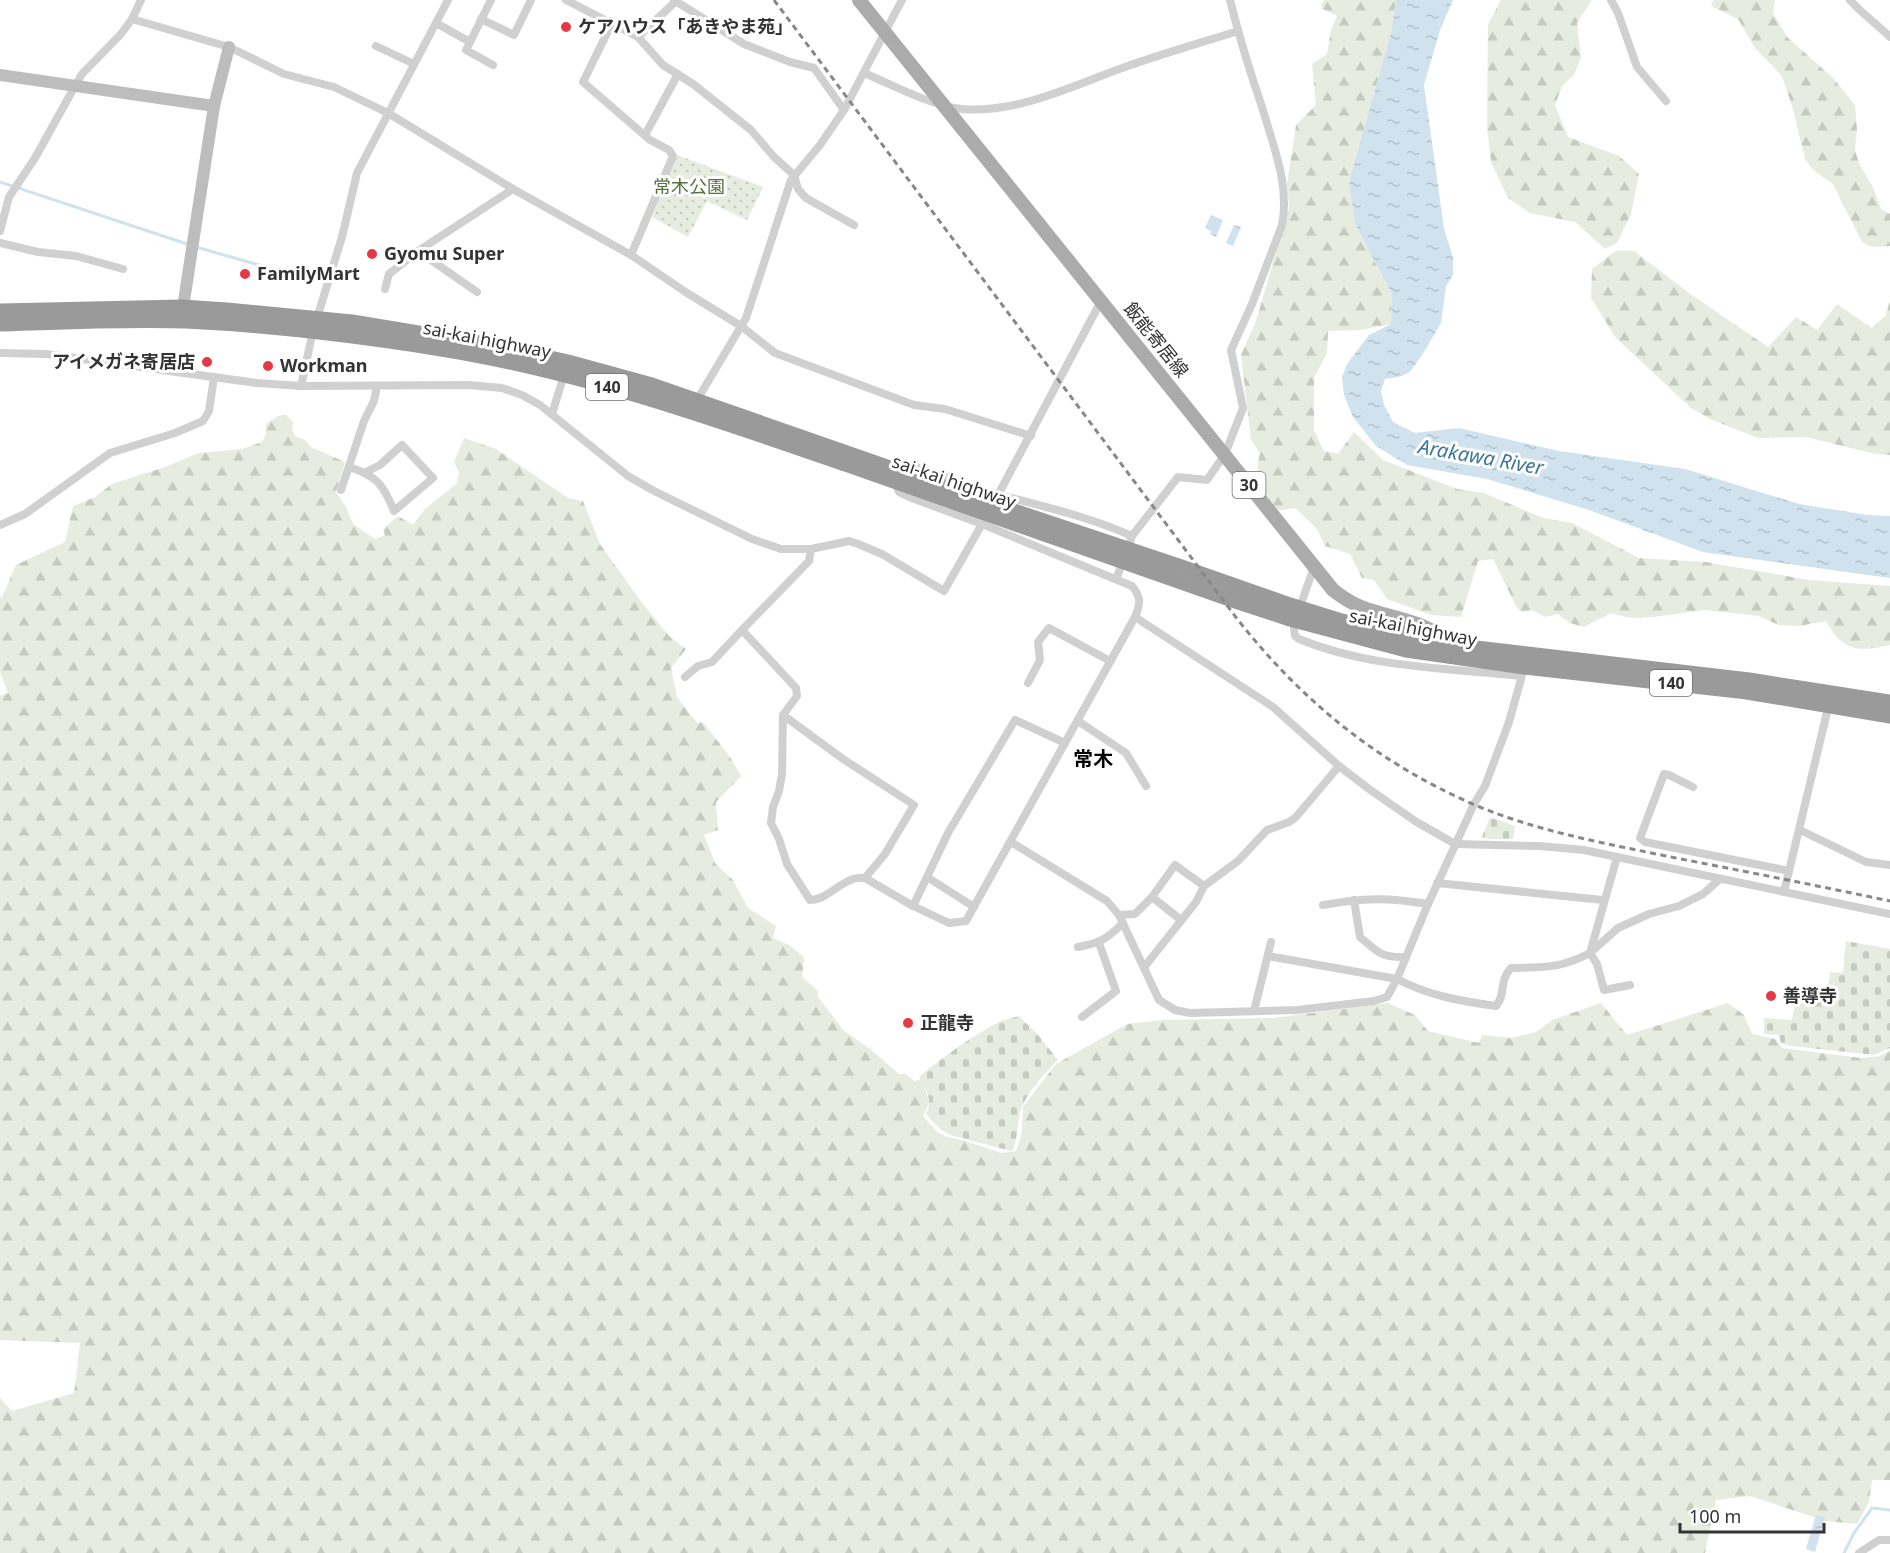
<svg xmlns="http://www.w3.org/2000/svg" width="1890" height="1553" font-family="'Noto Sans','Noto Sans JP',sans-serif">
<style>
.grass{fill:url(#grass-dots)}
.forest{fill:url(#forest-firs)}
.cemetery{fill:url(#cemetery-stones)}
.water{fill:url(#water-ripples)}
.lines{fill:none;stroke-linecap:round;stroke-linejoin:round}
.stream{stroke:#cfe2ee;stroke-width:3}
.street{stroke:#d0d0d0;stroke-width:8}
.secondary{stroke:#bdbdbd;stroke-width:12}
.primary{stroke:#ababab;stroke-width:14}
.highway{stroke:#9a9a9a;stroke-width:15}
.rail{stroke:#888;stroke-width:3;stroke-dasharray:6 4.5;stroke-linecap:butt}
.poi-dot{fill:#e63946;stroke:#fff;stroke-width:2}
.labels{text-anchor:middle;stroke-width:6;stroke-linejoin:round;paint-order:stroke}
.shield{fill:#fff;stroke:#707070;stroke-width:1.5}
.shield-label{font-size:16px;font-weight:bold;fill:#333}
.poi-label{font-size:18px;font-weight:bold;fill:#333;stroke:#fff;text-anchor:start}
.park-label{font-size:18px;fill:#56703f;stroke:#fff}
.street-label{font-size:18px;fill:#333;stroke:#fff}
.water-label{font-size:20px;font-style:italic;fill:#3f7597;stroke:#fff}
.neighbourhood-label{font-size:20px;font-weight:bold;fill:#000;stroke:#fff}
</style>
<defs>
<pattern id="grass-dots" width="8" height="8" patternUnits="userSpaceOnUse" patternTransform="scale(1.5)"><rect width="8" height="8" fill="#e6ecdf"/><path d="M2 2h.1M6 6h.1" fill="none" stroke="#c6cbc0" stroke-width="1.8" stroke-linecap="round"/></pattern>
<pattern id="forest-firs" width="22" height="20" patternUnits="userSpaceOnUse" patternTransform="scale(1.5)"><rect width="22" height="20" fill="#e6ecdf"/><path d="M5 1l3.5 6h-7zM16 11l3.5 6h-7z" fill="#c6cbc0"/></pattern>
<pattern id="cemetery-stones" width="16" height="16" patternUnits="userSpaceOnUse" patternTransform="scale(1.5)"><rect width="16" height="16" fill="#e6ecdf"/><path d="M2 7V4a2 2 0 0 1 4 0v3zM10 15v-3a2 2 0 0 1 4 0v3z" fill="#c6cbc0"/></pattern>
<pattern id="water-ripples" width="26" height="14" patternUnits="userSpaceOnUse" patternTransform="scale(1.5)"><rect width="26" height="14" fill="#cfe2ee"/><path d="M2 4q2-2 4 0t4 0M15 11q2-2 4 0t4 0" fill="none" stroke="#b2c2cd"/></pattern>
</defs>
<rect width="100%" height="100%" fill="#fff"/>
<polygon class="grass" points="677,155 763,187 747,220 707,201 688,237 652,217"/>
<g class="forest">
<path d="M1324 0H1396L1391 33 1349 182 1355 224 1392 294 1391 324 1360 330 1328 331 1327 353 1314 378V430L1324 451 1338 454 1354 432 1383 460 1457 489 1484 493 1543 518 1572 523 1639 558 1706 562 1809 580 1890 586V645C1858 652 1843 652 1826 621L1799 626 1779 625 1758 616 1705 610 1654 617 1630 618 1611 613 1584 627 1570 623 1558 614 1546 617 1532 610 1522 612 1517 608 1493 559 1478 561 1461 617 1431 615 1387 599 1374 580 1362 578 1350 554 1325 546 1317 529 1295 508C1291 508 1285 510 1281 510 1258 508 1255 470 1260 453L1251 440 1241 355 1256 321 1289 208 1287 184 1296 125 1316 105 1312 64 1327 54 1331 30 1337 16 1323 9 1321 5Z"/>
<polygon points="1501,0 1592,0 1577,23 1581,57 1574,75 1562,86 1555,105 1568,137 1619,156 1639,174 1631,214 1617,243 1605,249 1575,222 1530,213 1508,198 1491,162 1487,127 1488,24"/>
<polygon points="1713,0 1775,0 1773,13 1787,37 1833,78 1855,105 1857,130 1855,151 1860,165 1873,187 1881,209 1890,214 1890,246 1872,247 1862,242 1833,184 1813,170 1805,159 1793,109 1782,76 1755,48 1738,19 1711,6"/>
<polygon points="1615,251 1634,251 1689,293 1768,347 1796,317 1817,330 1837,304 1872,328 1886,315 1890,300 1890,455 1875,454 1806,437 1758,438 1710,419 1691,408 1616,338 1591,298 1592,269"/>
<polygon points="286,415 293,422 292,429 295,436 305,440 311,447 345,462 336,492 346,507 353,524 375,539 385,535 383,529 398,516 413,525 424,510 457,483 459,473 454,462 464,438 496,449 568,498 583,501 600,544 642,603 670,637 686,649 671,668 677,697 697,723 703,722 730,757 741,776 716,802 718,830 704,835 715,863 733,880 748,908 776,926 773,938 789,945 804,957 802,977 818,991 818,997 844,1031 870,1049 899,1074 906,1074 914,1081 923,1079 929,1103 923,1116 937,1132 947,1137 962,1140 1001,1153 1016,1151 1022,1133 1023,1107 1048,1074 1056,1064 1127,1024 1163,1020 1273,1018 1388,1003 1415,1015 1428,1031 1479,1043 1482,1035 1512,1038 1536,1032 1552,1020 1601,1003 1627,1035 1728,1003 1744,1015 1752,1034 1776,1039 1782,1048 1861,1058 1880,1056 1890,1050 1890,1480 1872,1480 1869,1502 1857,1524 1826,1521 1750,1496 1716,1500 1705,1553 0,1553 0,1398 12,1411 74,1393 80,1343 0,1340 0,696 8,693 0,672 0,597 2,597 16,565 65,542 73,506 95,497 112,484 165,467 199,453 242,449 262,442 266,434 266,424 278,416"/>
</g>
<g class="cemetery">
<polygon points="1490,817 1515,826 1513,839 1489,839 1482,837"/>
<polygon points="1846,941 1890,949 1890,1048 1874,1055 1791,1046 1781,1044 1779,1035 1764,1034 1764,1018 1792,1020 1797,991 1827,995 1830,972 1843,973"/>
<path d="M1019 1016 1039 1036 1058 1060C1045 1073 1028 1091 1021 1109 1017 1121 1018 1135 1014 1147L1011 1151 950 1135 940 1129 926 1114C933 1099 926 1089 919 1077 944 1056 972 1036 1001 1021 1006 1019 1013 1018 1019 1016Z"/>
</g>
<g class="water">
<polygon points="1396,0 1453,0 1440,30 1424,85 1444,229 1453,257 1453,275 1446,286 1441,323 1424,352 1410,372 1399,377 1385,379 1381,391 1384,405 1393,422 1415,433 1459,428 1559,451 1685,469 1799,504 1867,515 1890,516 1890,578 1703,552 1589,510 1487,479 1407,465 1376,446 1353,417 1344,395 1342,377 1347,364 1369,335 1391,324 1392,294 1355,224 1349,182 1391,33"/>
<polygon points="1211,215 1223,220 1216,237 1210,234 1211,231 1205,228"/>
<polygon points="1234,225 1241,227 1233,246 1226,243"/>
<polygon points="1816,1515 1825,1517 1815,1552 1806,1549"/>
</g>
<g class="lines">
<g class="stream">
<polyline points="0,182 190,245"/>
<polyline points="196,247 287,273"/>
<polyline points="1844,1553 1854,1533 1872,1508 1890,1510"/>
</g>
<g class="street">
<polyline points="491,0 466,50 493,65"/>
<polyline points="566,0 638,37 663,65 693,84 751,130 774,157 794,175 798,189 806,198 854,225"/>
<polyline points="674,0 744,44 790,62 814,68 844,110"/>
<polyline points="1611,0 1618,13 1637,67 1666,101"/>
<path d="M1850 0C1862 14 1877 24 1890 37"/>
<polyline points="132,19 229,47 284,74 334,87 388,113 513,189 631,255 687,293 741,326 775,353 914,405 945,409 1031,436"/>
<polyline points="481,19 514,35 531,0"/>
<polyline points="436,23 470,42"/>
<polyline points="612,23 583,82 650,140 669,150 673,156 631,255"/>
<polyline points="638,37 676,1"/>
<polyline points="376,46 414,64"/>
<path d="M864 73C895 86 929 105 962 109 1017 114 1074 85 1125 67 1162 54 1200 43 1238 31"/>
<polyline points="645,135 678,74"/>
<polyline points="0,231 9,197 35,158 75,86 82,74 121,34 132,19 141,0"/>
<polyline points="0,243 38,252 76,256 123,269"/>
<polyline points="418,251 477,292"/>
<polyline points="385,289 389,274 418,251 513,189"/>
<path d="M0 353 46 354 257 383 301 386 469 385 502 388 522 395 540 405 628 476 654 491 752 539 781 549H811L849 541 858 544 882 554 944 591 982 524 1132 586C1141 597 1141 603 1135 617L966 921 949 923 913 906 865 878C843 875 830 900 810 900L787 864 779 839 771 823 773 807 779 791 782 774 783 715 797 696 796 688 742 630 809 561 811 549"/>
<polyline points="301,386 313,331 342,237 357,173 448,0"/>
<polyline points="697,400 746,318 791,180 820,145 844,110 902,0"/>
<polyline points="552,414 564,375"/>
<path d="M349 467C377 476 383 484 394 511L433 478 402 445 380 465 366 472"/>
<path d="M902 471 907 465C939 472 969 487 1000 495 1045 507 1090 517 1132 536"/>
<polyline points="895,482 899,492 909,497 982,524"/>
<polyline points="341,490 364,421 374,401 377,386"/>
<polyline points="998,495 1101,301"/>
<polyline points="0,525 25,514 110,453 175,433 203,421 209,411 214,377"/>
<path d="M1130 542 1132 536 1178 477 1207 480 1225 454 1243 408 1231 350 1252 304 1282 225C1290 185 1273 145 1262 107 1250 72 1239 36 1230 0"/>
<polyline points="1116,579 1120,569"/>
<polyline points="1302,601 1314,567"/>
<polyline points="1135,617 1273,707 1339,766 1369,789 1415,821 1455,844 1539,846 1584,850 1617,857"/>
<path d="M1294 628 1295 636 1299 639C1369 668 1447 668 1521 676"/>
<polyline points="685,677 698,666 712,662 742,630"/>
<polyline points="1028,683 1040,660 1038,642 1049,628 1110,661"/>
<polyline points="783,715 843,759 914,805 885,854 865,878"/>
<polyline points="1078,721 1126,753 1146,786"/>
<polyline points="1693,787 1669,775 1664,774 1640,838 1645,842 1789,871"/>
<polyline points="1800,830 1866,862 1890,865"/>
<polyline points="1011,842 1107,901 1119,915 1159,1000 1175,1010 1190,1013 1297,1010 1374,1001 1387,997 1397,979 1428,904 1474,804 1485,786 1509,722 1525,665"/>
<polyline points="927,877 948,833 1015,720 1065,743"/>
<polyline points="1437,883 1603,900"/>
<polyline points="1784,892 1829,704"/>
<polyline points="1152,897 1181,920"/>
<path d="M1354 900 1360 937C1378 952 1381 958 1406 957"/>
<path d="M1323 905C1364 898 1386 897 1428 904"/>
<polyline points="913,906 927,877 974,907"/>
<polyline points="1119,915 1135,914 1152,897 1175,865 1204,886"/>
<path d="M1078 947C1100 943 1107 939 1123 923"/>
<path d="M1268 956 1397 979C1430 996 1460 1001 1496 1006 1506 995 1499 980 1511 968 1545 967 1559 969 1590 953L1617 857 1890 914"/>
<polyline points="1145,966 1196,902 1204,886 1238,861 1267,830 1289,822 1296,817 1339,766"/>
<polyline points="1630,985 1604,990 1597,964 1590,953 1618,928 1649,914 1679,906 1703,894 1720,879"/>
<polyline points="1254,1011 1271,942"/>
<polyline points="1082,1017 1116,991 1099,943"/>
<polyline points="1859,1553 1879,1540 1890,1540"/>
</g>
<g class="secondary">
<polyline points="0,75 214,106"/>
<polyline points="182,314 214,106 229,47"/>
</g>
<path class="primary" d="M859 0 1333 590C1342 597 1351 603 1361 607 1392 619 1427 620 1451 645V649"/>
<g class="highway">
<polyline points="0,311 182,307 227,310 352,322 491,345 568,362 652,385 1005,508 1179,566 1290,605 1338,620 1451,645 1749,680 1890,702"/>
<path d="M0 324C62 322 124 319 186 321 269 325 352 335 435 348 577 370 712 418 848 465 977 510 1106 555 1235 601L1290 619 1406 650 1524 667 1747 692 1890 716"/>
</g>
<path class="rail" d="M774 0 1238 620C1303 702 1378 763 1475 805 1539 832 1608 844 1676 858 1748 872 1819 886 1890 901"/>
</g>
<g class="poi-dot">
<circle cx="566" cy="27" r="6"/>
<circle cx="372" cy="254" r="6"/>
<circle cx="245" cy="274" r="6"/>
<circle cx="207" cy="362" r="6"/>
<circle cx="268" cy="366" r="6"/>
<circle cx="1771" cy="996" r="6"/>
<circle cx="908" cy="1023" r="6"/>
</g>
<g class="labels">
<g class="shield">
<rect x="586" y="374" width="42" height="26" rx="4.5"/>
<rect x="1232.5" y="472" width="33" height="26" rx="4.5"/>
<rect x="1650" y="670" width="42" height="26" rx="4.5"/>
</g>
<g class="shield-label">
<text x="607" y="393">140</text>
<text x="1249" y="491">30</text>
<text x="1671" y="689">140</text>
</g>
<g class="poi-label">
<text x="578" y="33">ケアハウス「あきやま苑」</text>
<text x="384" y="260">Gyomu Super</text>
<text x="257" y="280">FamilyMart</text>
<text x="195" y="368" text-anchor="end">アイメガネ寄居店</text>
<text x="280" y="372">Workman</text>
<text x="1783" y="1002">善導寺</text>
<text x="920" y="1029">正龍寺</text>
</g>
<g class="park-label">
<text x="689" y="193">常木公園</text>
</g>
<g class="street-label">
<text transform="translate(487 340) rotate(11)" y="6">sai-kai highway</text>
<text transform="translate(1156 340) rotate(51)" y="6">飯能寄居線</text>
<text transform="translate(954 482) rotate(19)" y="6">sai-kai highway</text>
<text transform="translate(1413 628) rotate(11)" y="6">sai-kai highway</text>
</g>
<g class="water-label">
<text transform="translate(1481 457) rotate(10)" y="7">Arakawa River</text>
</g>
<g class="neighbourhood-label">
<text x="1093" y="766">常木</text>
</g>
</g>
<path d="M1680 1523v9h144v-9" fill="none" stroke="#333333" stroke-width="3"/>
<text x="1689" y="1523" font-size="18" fill="#333333" stroke="#ffffff" stroke-width="4.5" paint-order="stroke">100 m</text>
</svg>
